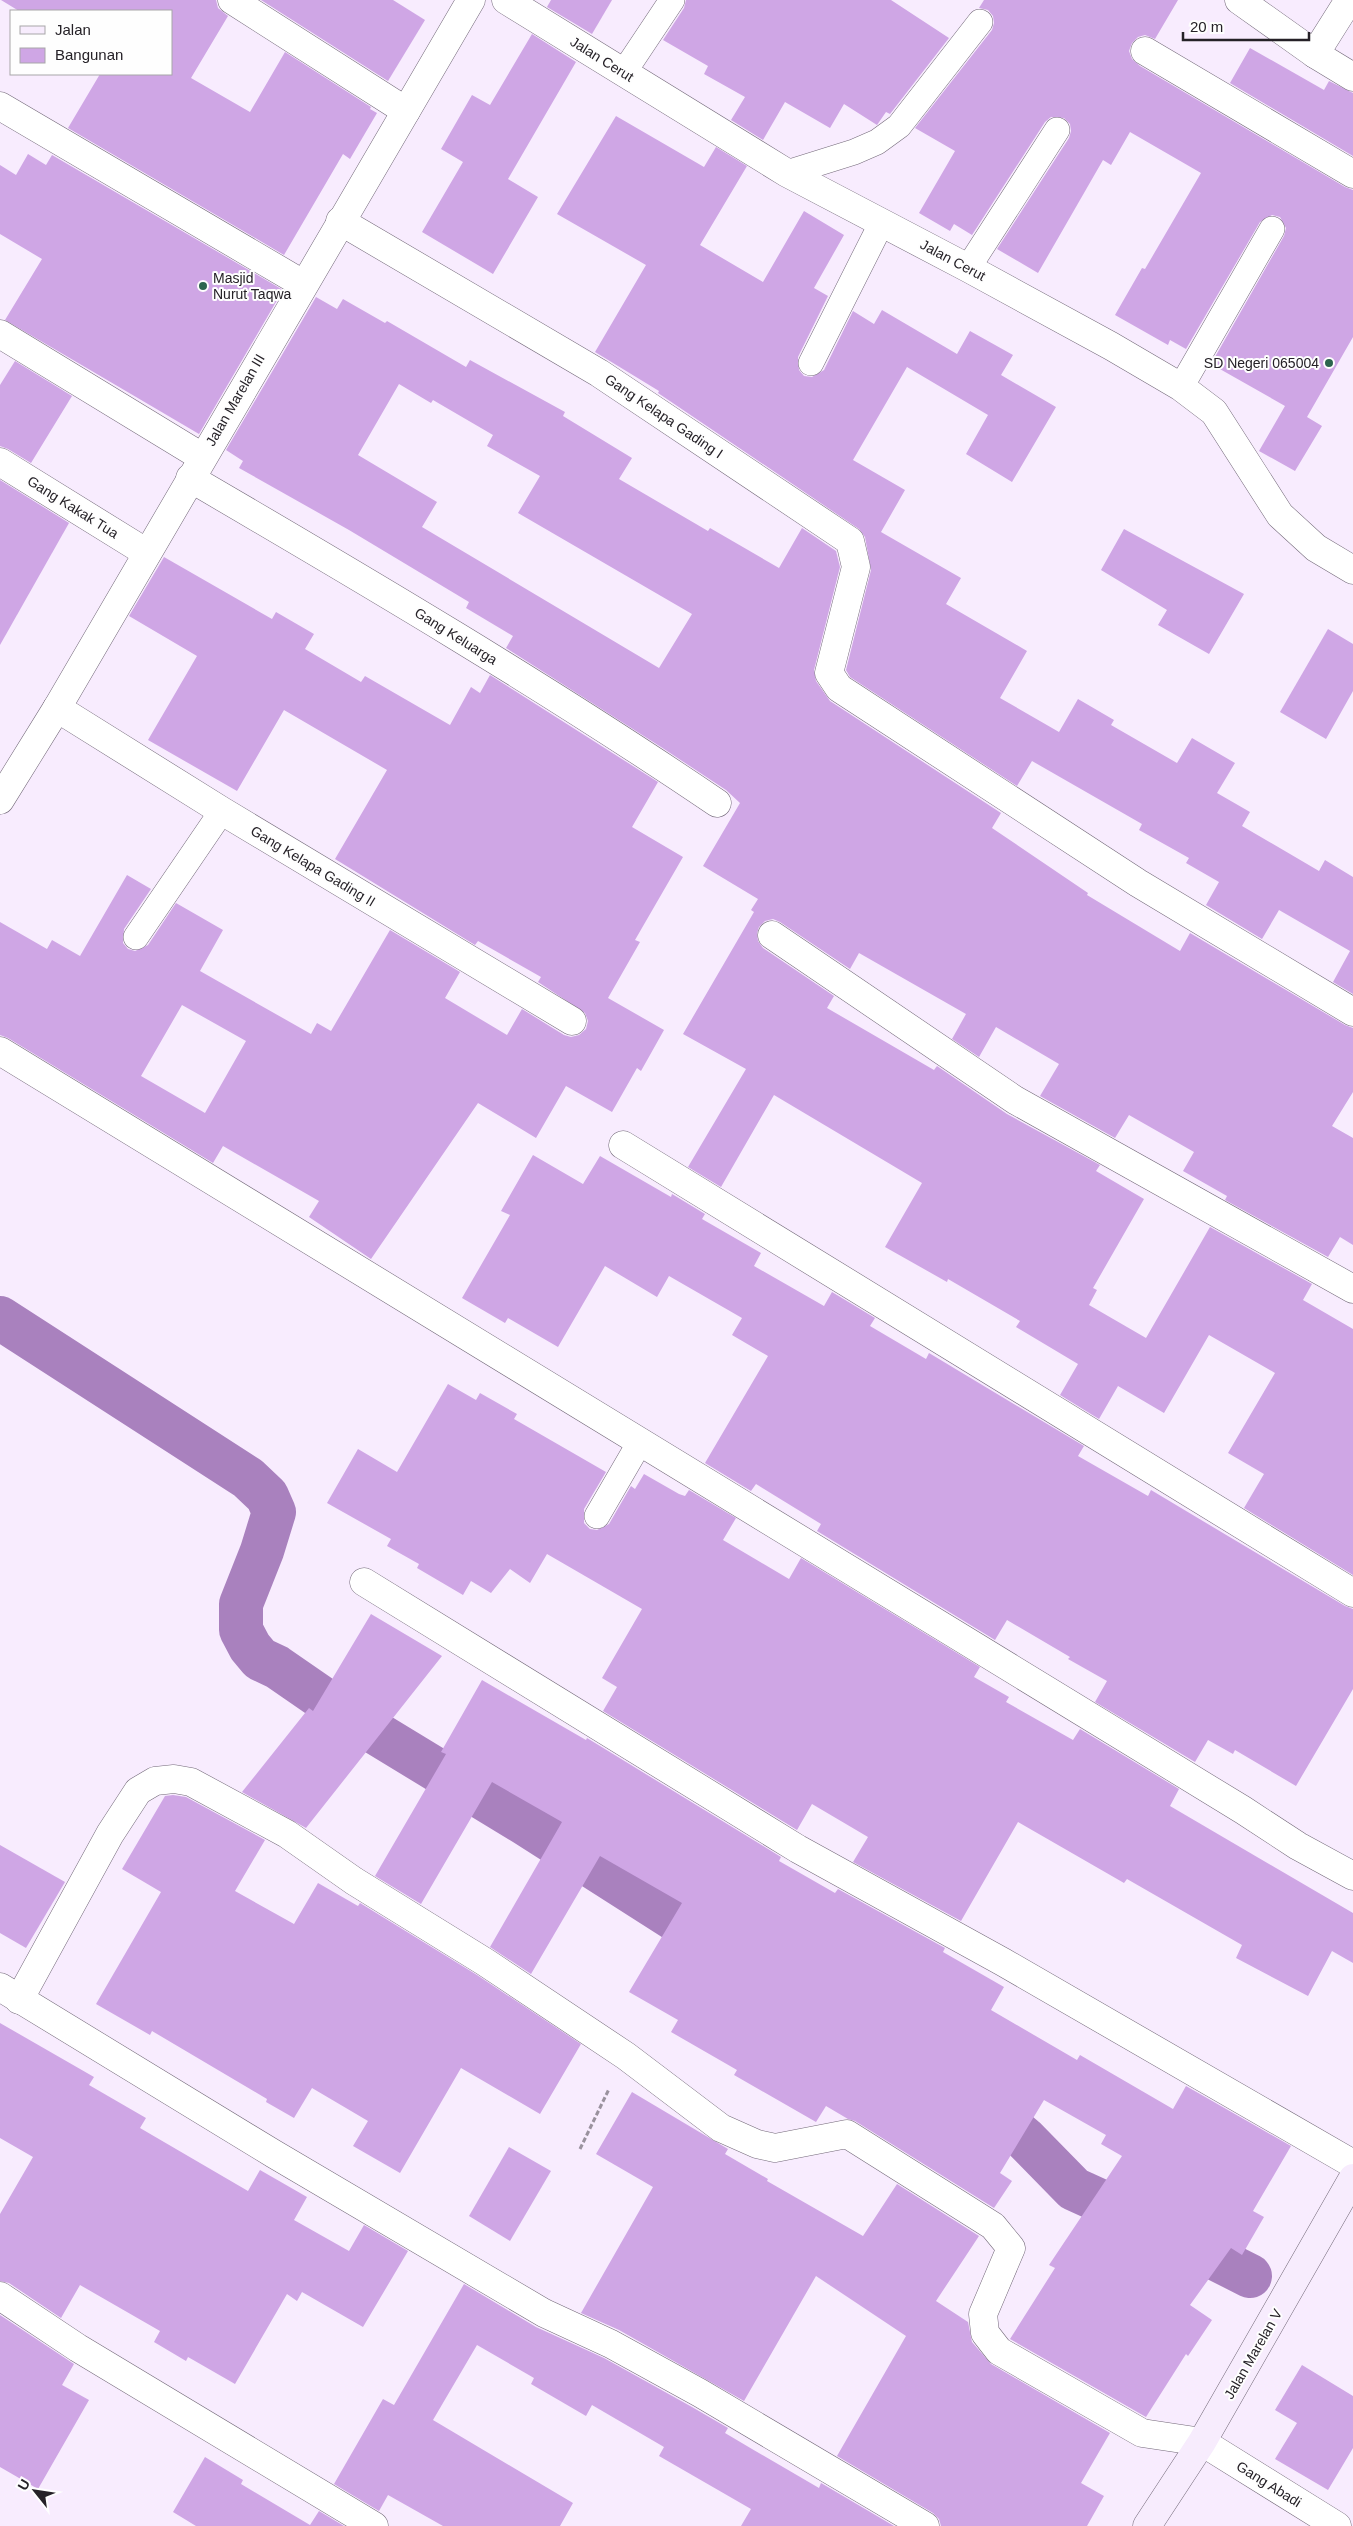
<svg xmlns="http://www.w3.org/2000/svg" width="1353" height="2526" font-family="Helvetica,sans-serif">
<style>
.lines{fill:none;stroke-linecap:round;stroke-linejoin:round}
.canal{stroke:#a981be;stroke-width:44}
.building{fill:#cfa6e5;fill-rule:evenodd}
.lane-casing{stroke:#736979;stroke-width:26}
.street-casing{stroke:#736979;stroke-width:29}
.secondary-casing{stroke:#736979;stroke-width:29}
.path{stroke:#9a929e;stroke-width:3;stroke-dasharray:5 2.5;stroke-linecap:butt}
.lane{stroke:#fff;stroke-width:25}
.street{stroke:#fff;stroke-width:28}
.secondary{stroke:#f7ecfd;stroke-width:28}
.poi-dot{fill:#2c654e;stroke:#fefefe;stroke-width:2}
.labels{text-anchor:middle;stroke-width:4;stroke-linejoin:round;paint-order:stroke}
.street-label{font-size:14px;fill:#252127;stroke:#fefefe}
.poi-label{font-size:14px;fill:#252127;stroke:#fefefe;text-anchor:start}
</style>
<rect width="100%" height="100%" fill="#f8ecfe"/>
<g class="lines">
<g class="canal">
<polyline points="0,1318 248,1478 267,1496 274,1512 262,1551 241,1604 241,1630 250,1647 260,1659 277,1667 348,1716 524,1823 723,1950"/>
<polyline points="975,2097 1024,2138 1074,2189 1107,2204 1250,2276"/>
</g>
</g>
<g class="building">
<polygon points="1,0 216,0 218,8 228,16 191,78 250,112 285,52 371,107 370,109 377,113 350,159 343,154 284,255 68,128 100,74 171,74 171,11 19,11"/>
<polygon points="261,0 393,0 425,20 388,81"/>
<polygon points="551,0 612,0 592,34 547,7"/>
<polygon points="686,0 891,0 949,38 890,114 886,112 877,125 844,104 830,128 785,102 763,140 731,120 745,97 704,74 708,66 663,40 684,8"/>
<polygon points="984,0 1178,0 1155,39 1145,35 1138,37 1132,43 1129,51 1132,59 1140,66 1345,187 1353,190 1353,337 1307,417 1322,426 1295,471 1259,451 1285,406 1211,364 1284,236 1286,228 1280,217 1272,215 1260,222 1186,349 1170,340 1168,345 1115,315 1142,268 1145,269 1201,173 1130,132 1111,165 1103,160 1038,273 997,249 1069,138 1071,131 1070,124 1064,118 1051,117 1045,122 972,235 954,224 950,231 919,213 955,151 915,128 992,30 994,23 993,16 988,10 979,8"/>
<polygon points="532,34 576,62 508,179 538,197 493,274 422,232 463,162 441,149 472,95 490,105"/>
<polygon points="1250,48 1324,90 1329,81 1353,93 1353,156 1230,83"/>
<polygon points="616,116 704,167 716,147 747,166 700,245 763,282 804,211 844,235 814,288 828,296 798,357 799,370 804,376 812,377 824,370 853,311 874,324 882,310 957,354 970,331 1013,355 1001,375 1056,407 1012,482 966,454 988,415 907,367 853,460 905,490 881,532 961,578 946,604 1027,651 1000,698 1059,732 1078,699 1114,720 1111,725 1177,763 1192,738 1235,763 1217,793 1250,812 1242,826 1319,871 1325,860 1353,877 1353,994 1333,982 1350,951 1279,910 1262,939 1206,905 1219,882 1186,863 1189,858 1139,830 1142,824 1032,761 1017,786 850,677 846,670 871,570 865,537 859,529 658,393 659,391 595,352 646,265 557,214"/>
<polygon points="28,154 46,165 52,155 283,290 199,434 5,320 42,259 0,234 0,165 16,175"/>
<path d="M316 297 337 309 343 299 385 323 387 321 466 367 470 360 565 412 563 416 632 458 619 479 708 531 710 528 779 568 802 528 836 551 840 567 814 670 816 681 830 701 1001 813 992 828 1088 893 1087 895 1180 951 1190 933 1345 1025 1353 1028V1092L1332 1126 1353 1138V1245L1340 1237 1328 1257 1225 1200 1227 1196 1183 1171 1194 1152 1129 1115 1115 1138 1040 1096 1059 1064 996 1027 979 1057 952 1039 966 1014 859 953 850 969 780 922 773 919 765 921 759 927 757 933 758 941 763 948 834 996 827 1008 934 1070 937 1066 1007 1114 1100 1165 1096 1171 1144 1199 1093 1288 1097 1290 1089 1305 1146 1338 1210 1227 1312 1284 1303 1300 1353 1329V1575L1244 1508 1264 1474 1228 1453 1275 1373 1209 1335 1164 1413 1118 1386 1099 1419 1060 1395 1078 1364 1016 1327 1020 1321 948 1279 947 1282 885 1247 922 1183 774 1095 721 1187 688 1167 746 1069 683 1034 754 912 751 910 758 899 703 866 740 803 726 790 661 747 506 648 513 636 466 608 469 602 349 530 239 468 243 461 226 450ZM399 384 431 403 433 400 493 435 487 446 540 476 518 513 692 614 659 668 422 527 437 502 358 455Z"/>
<polygon points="15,361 72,396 31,463 8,449 0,446 0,385"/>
<polygon points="0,480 69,523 0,645"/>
<polygon points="1124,529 1244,594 1209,654 1158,625 1167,610 1101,570"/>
<path d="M164 557 272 619 276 612 314 634 305 649 361 682 365 676 450 725 471 687 480 693 490 675 658 782 632 827 683 857 635 940 640 942 608 998 664 1030 641 1071 637 1068 612 1112 566 1086 536 1138 478 1103 371 1259 309 1217 319 1201 223 1146 213 1163 8 1038 0 1035V922L47 949 52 940 80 956 127 875 151 889 124 929 123 943 128 949 135 951 148 945 176 903 223 930 200 971 311 1034 317 1023 331 1031 390 930 460 972 445 998 507 1035 522 1009 564 1035 571 1037 579 1035 586 1029 588 1021 585 1013 538 982 541 977 478 941 475 945 335 859 387 770 284 710 237 791 148 740 197 656 129 616ZM182 1005 246 1041 205 1113 141 1076Z"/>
<polygon points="1328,629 1353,644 1353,691 1326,739 1280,712"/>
<polygon points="533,1155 583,1184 600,1156 671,1197 672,1194 705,1214 702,1219 761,1253 754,1266 824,1306 832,1292 875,1318 870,1326 926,1359 929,1353 1084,1446 1078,1456 1148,1496 1151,1490 1345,1606 1353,1609 1353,1689 1296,1786 1235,1750 1233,1754 1208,1740 1195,1762 1095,1702 1107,1681 1068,1659 1070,1657 1007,1620 995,1640 817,1531 821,1524 756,1484 751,1491 705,1463 768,1356 732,1335 742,1318 669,1276 657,1297 605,1266 558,1347 508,1318 505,1323 462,1298 510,1215 501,1211"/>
<polygon points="448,1384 476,1400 480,1393 517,1414 514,1419 606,1472 584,1509 584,1523 590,1529 597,1530 609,1524 631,1486 635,1489 644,1474 679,1494 685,1496 689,1490 736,1518 723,1540 789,1579 801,1558 980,1667 974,1677 1009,1697 1006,1702 1073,1740 1080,1729 1179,1789 1170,1806 1353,1913 1353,1963 1332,1951 1308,1996 1236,1958 1242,1945 1127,1879 1124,1883 1018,1822 961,1921 853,1862 868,1837 812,1804 797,1830 603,1711 617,1687 602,1678 642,1609 547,1554 530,1583 510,1569 491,1593 471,1581 463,1595 417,1568 419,1564 387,1546 391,1539 327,1503 358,1449 397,1472"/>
<polygon points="371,1614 442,1656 306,1828 242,1792 309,1708 313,1711"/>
<polygon points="482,1680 586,1740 587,1738 781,1857 779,1861 835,1893 838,1889 945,1948 943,1952 1004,1987 991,2010 1077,2060 1080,2055 1173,2109 1186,2086 1291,2146 1253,2211 1264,2217 1242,2255 1231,2248 1190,2305 1212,2320 1188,2356 1186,2354 1146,2417 1010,2339 1055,2268 1049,2265 1122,2156 1101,2144 1106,2135 1044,2100 1000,2173 1012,2181 994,2208 855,2121 848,2119 826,2106 816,2122 734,2075 737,2070 671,2032 678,2020 629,1992 682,1903 600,1856 531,1974 490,1947 562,1822 492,1782 421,1904 375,1876 446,1754 441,1752"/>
<polygon points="173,1795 186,1797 265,1840 235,1891 294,1924 318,1883 358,1906 360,1903 477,1975 581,2044 540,2114 461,2068 400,2173 353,2146 368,2121 312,2088 294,2118 266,2102 267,2099 152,2031 150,2035 96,2004 161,1892 122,1869 165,1796"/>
<polygon points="0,1845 65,1882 26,1948 0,1933"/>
<polygon points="0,2023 94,2077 89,2085 146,2118 140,2128 248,2191 260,2170 307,2197 294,2220 349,2251 364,2225 408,2251 363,2327 302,2292 297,2301 287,2294 235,2384 188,2357 186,2361 154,2342 160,2331 80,2285 61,2318 9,2283 0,2281 0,2214 33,2157 0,2138"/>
<polygon points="632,2092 728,2149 725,2154 768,2179 767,2181 863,2236 897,2184 979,2236 936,2301 968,2322 972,2342 991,2364 1110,2433 1081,2483 1104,2496 1087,2526 941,2526 939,2519 933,2513 837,2456 906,2336 816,2276 744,2401 619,2330 581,2313 653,2187 596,2154"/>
<polygon points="509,2147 551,2171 510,2241 469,2216"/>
<polygon points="464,2284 536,2327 604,2358 692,2407 728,2428 725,2433 752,2449 819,2488 821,2483 894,2526 741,2526 751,2509 659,2456 664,2447 592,2405 586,2416 531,2384 534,2378 477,2345 433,2420 573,2503 560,2526 443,2526 388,2495 379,2511 334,2484 383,2399 394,2405"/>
<polygon points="0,2315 74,2364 62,2385 89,2400 38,2489 0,2467"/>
<polygon points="1302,2365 1353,2396 1353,2448 1328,2490 1275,2459 1297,2423 1275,2410"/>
<polygon points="205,2457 243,2480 241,2484 310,2525 319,2511 344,2526 196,2526 173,2512"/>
</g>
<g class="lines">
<g class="lane-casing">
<g id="lane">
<polyline points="624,72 672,0"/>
<polyline points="787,173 854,152 877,142 899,126 980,22"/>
<polyline points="968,268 1057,130"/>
<polyline points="811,363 881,224"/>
<polyline points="1181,387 1272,229"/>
<polyline points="136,937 222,811"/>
<polyline points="597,1516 640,1442"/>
</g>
</g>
<g class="street-casing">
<g id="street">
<polyline points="232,0 406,111"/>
<polyline points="506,0 787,173 968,268 1111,346 1181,387 1214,412 1280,515 1316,548 1353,570"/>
<polyline points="1239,0 1315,54 1353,77"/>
<polyline points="1145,51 1353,174"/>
<polyline points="1315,54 1349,0"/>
<polyline points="0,106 303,284"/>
<polyline points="340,221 599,373 850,541 856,567 829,673 839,688 1138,883 1353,1012"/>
<polyline points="0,334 202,457"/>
<polyline points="0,462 147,553"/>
<path d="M190 478C368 582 546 687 717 803"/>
<polyline points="57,708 222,811 572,1021"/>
<polyline points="0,800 57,708 471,0"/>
<polyline points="772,935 1015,1100 1353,1289"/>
<polyline points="0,1051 1243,1810 1298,1846 1353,1876"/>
<polyline points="623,1145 1353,1593"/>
<polyline points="364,1582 798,1849 1003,1962 1353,2164"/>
<polyline points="0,1987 274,2154 544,2313 611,2344 700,2393 925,2526"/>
<polyline points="19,2000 110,1834 138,1791 155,1781 174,1779 191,1782 287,1834 354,1881 485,1962 626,2056 721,2128 757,2144 775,2148 847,2134 993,2226 1011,2248 983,2314 985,2333 999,2351 1142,2433 1202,2442 1337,2526"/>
<polyline points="0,2296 78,2348 374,2526"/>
</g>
</g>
<g class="secondary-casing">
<polyline id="secondary" points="1147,2526 1202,2442 1353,2178"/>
</g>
<polyline class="path" points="580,2149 609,2089"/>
<use href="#lane" class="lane"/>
<use href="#street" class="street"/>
<use href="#secondary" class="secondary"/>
</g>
<g class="poi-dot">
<circle cx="203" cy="286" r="5"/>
<circle cx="1329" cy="363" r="5"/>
</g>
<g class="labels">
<g class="street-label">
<text transform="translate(602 59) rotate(32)" y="5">Jalan Cerut</text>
<text transform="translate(953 260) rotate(28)" y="5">Jalan Cerut</text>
<text transform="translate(235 400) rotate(-60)" y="5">Jalan Marelan III</text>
<text transform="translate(664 416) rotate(34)" y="5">Gang Kelapa Gading I</text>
<text transform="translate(73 507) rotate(32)" y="5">Gang Kakak Tua</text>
<text transform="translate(456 636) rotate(32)" y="5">Gang Keluarga</text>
<text transform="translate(313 866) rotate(31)" y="5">Gang Kelapa Gading II</text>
<text transform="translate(1253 2354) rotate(-60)" y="5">Jalan Marelan V</text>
<text transform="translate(1269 2484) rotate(32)" y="5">Gang Abadi</text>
</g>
<g class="poi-label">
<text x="213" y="283">Masjid<tspan x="213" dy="16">Nurut Taqwa</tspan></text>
<text x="1319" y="368" text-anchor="end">SD Negeri 065004</text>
</g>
</g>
<rect x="10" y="10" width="162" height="65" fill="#fefefe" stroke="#a7a6a8"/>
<rect x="20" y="26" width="25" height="8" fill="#f7ecfd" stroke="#a7a6a8"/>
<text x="55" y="35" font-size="15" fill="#252127">Jalan</text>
<rect x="20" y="48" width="25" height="15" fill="#cfa6e5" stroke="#a7a6a8"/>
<text x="55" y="60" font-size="15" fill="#252127">Bangunan</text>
<g transform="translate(35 2491) rotate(300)" stroke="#fefefe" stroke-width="4" paint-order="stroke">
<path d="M0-4L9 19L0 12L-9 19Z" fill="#252127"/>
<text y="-8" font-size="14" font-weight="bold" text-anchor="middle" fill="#252127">U</text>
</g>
<path d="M1183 32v8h126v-8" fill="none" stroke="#252127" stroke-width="2.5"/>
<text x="1190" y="32" font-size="15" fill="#252127" stroke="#fefefe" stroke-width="4" paint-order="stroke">20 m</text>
</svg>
